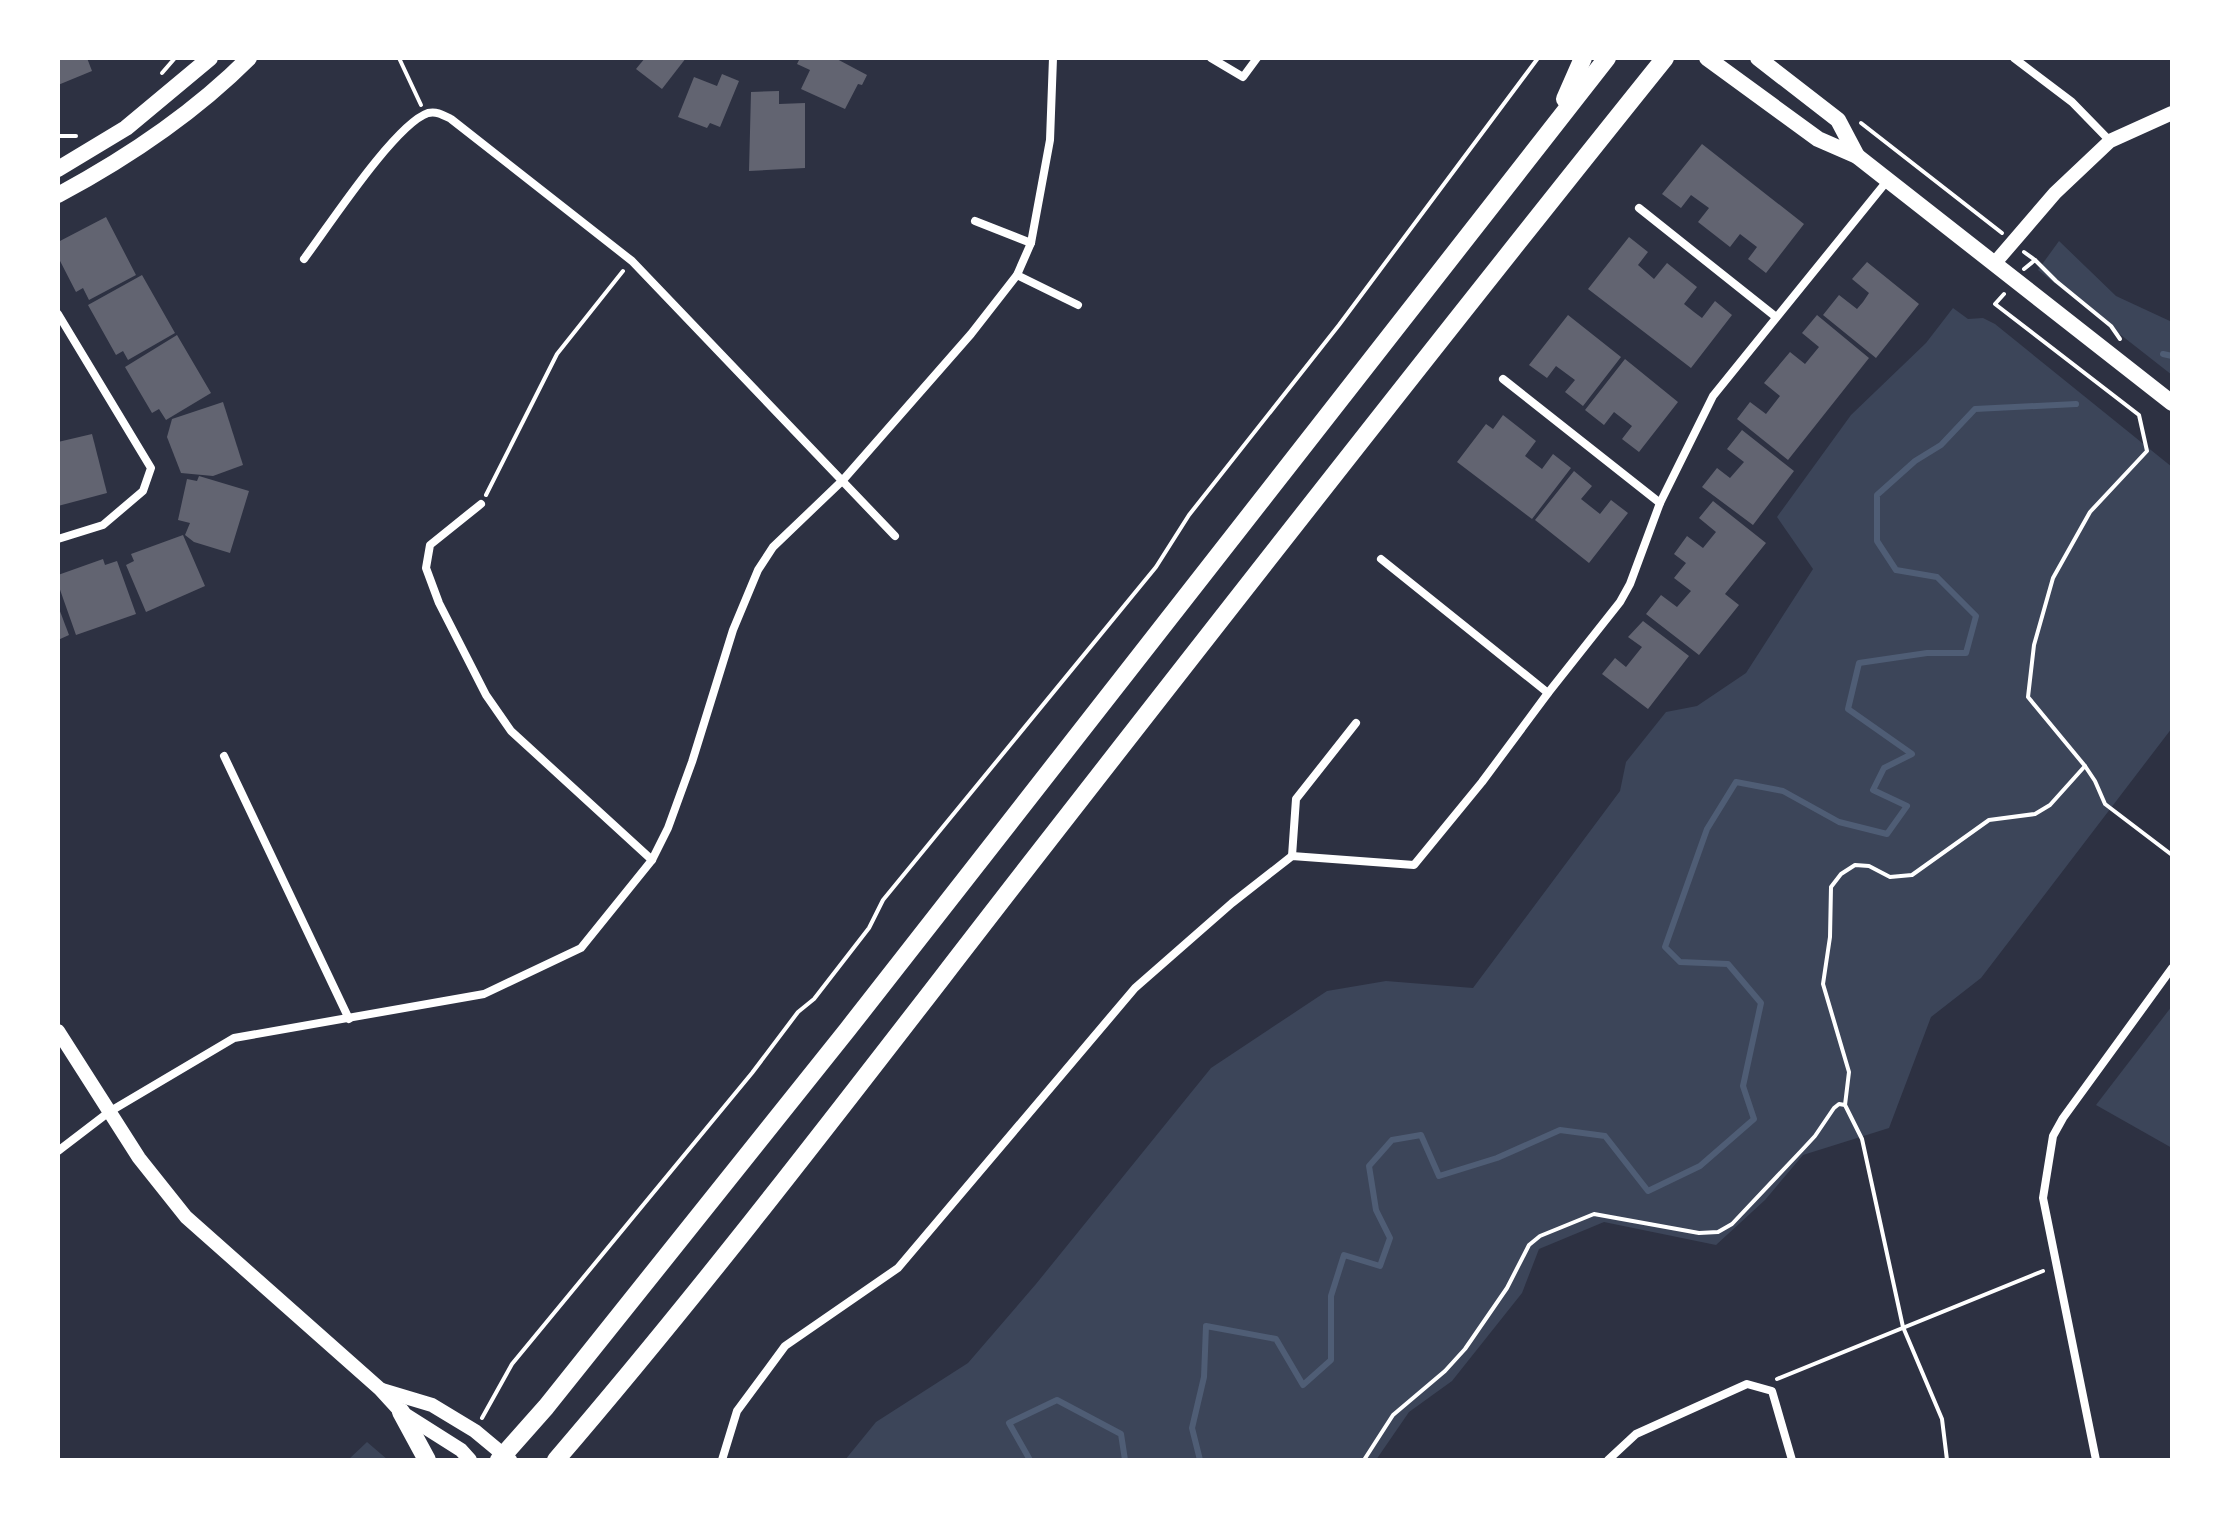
<svg xmlns="http://www.w3.org/2000/svg" width="2230" height="1518" font-family="Lato,sans-serif">
<style>
.green{fill:#3c4559}
.lines{fill:none;stroke-linecap:round;stroke-linejoin:round}
.stream{stroke:#4f5d75;stroke-width:6}
.building{fill:#626471}
.path{stroke:#fff;stroke-width:4}
.minor{stroke:#fff;stroke-width:8}
.tertiary{stroke:#fff;stroke-width:14}
.secondary{stroke:#fff;stroke-width:16}
.primary{stroke:#fff;stroke-width:18}
</style>
<rect width="100%" height="100%" fill="#2d3142"/>
<g class="green">
<polygon points="2059,241 2116,296 2172,322 2172,375 2038,270"/>
<polygon points="1953,308 1968,319 1983,318 1995,324 2172,467 2172,728 1981,978 1931,1017 1889,1128 1803,1155 1765,1200 1716,1245 1604,1222 1539,1249 1522,1293 1452,1381 1409,1412 1376,1460 845,1460 876,1422 968,1363 1036,1284 1211,1068 1327,991 1386,981 1473,988 1620,791 1626,762 1666,712 1697,706 1746,673 1813,569 1777,517 1851,415 1926,343"/>
<polygon points="2172,1006 2172,1148 2096,1105"/>
<polygon points="367,1442 388,1460 348,1460"/>
</g>
<g class="lines">
<g class="stream">
<polyline points="2163,354 2172,356"/>
<polyline points="1030,1460 1009,1423 1057,1400 1121,1434 1125,1460"/>
<polyline points="1200,1460 1192,1428 1204,1377 1206,1326 1276,1339 1303,1385 1331,1360 1331,1296 1344,1255 1380,1266 1390,1238 1376,1210 1369,1166 1392,1140 1421,1135 1439,1176 1497,1158 1560,1130 1605,1136 1648,1191 1700,1166 1754,1119 1743,1086 1761,1003 1728,964 1680,962 1665,947 1707,829 1736,782 1783,791 1839,822 1887,834 1907,806 1873,790 1884,768 1912,754 1848,709 1859,663 1927,653 1966,653 1976,616 1937,577 1896,570 1877,541 1877,495 1915,461 1941,445 1975,409 2076,404"/>
</g>
</g>
<g class="building">
<polygon points="58,58 87,58 92,71 58,85"/>
<polygon points="645,58 686,58 662,89 636,69"/>
<polygon points="800,58 835,58 867,75 862,85 858,84 845,109 801,89 810,70 797,64"/>
<polygon points="722,74 739,81 720,127 710,123 707,128 678,117 694,77 717,86"/>
<polygon points="779,91 779,104 805,103 805,168 749,171 751,92"/>
<polygon points="1702,144 1804,224 1766,273 1748,259 1757,247 1740,234 1730,247 1698,222 1709,208 1691,195 1681,208 1662,194"/>
<polygon points="106,217 136,275 89,300 83,288 76,292 58,257 58,242"/>
<polygon points="1629,237 1648,252 1638,265 1654,279 1667,263 1697,287 1684,304 1694,312 1702,318 1715,301 1732,315 1691,368 1588,289"/>
<polygon points="1867,262 1919,304 1876,358 1823,315 1839,295 1857,309 1863,302 1869,293 1852,279"/>
<polygon points="142,275 175,333 128,360 123,351 116,355 88,305"/>
<polygon points="1568,315 1621,357 1583,406 1565,392 1575,380 1556,366 1547,378 1529,365"/>
<polygon points="1817,315 1869,358 1788,460 1737,419 1750,402 1766,414 1780,396 1764,383 1790,352 1805,364 1819,347 1802,333"/>
<polygon points="177,335 211,393 166,420 159,409 152,413 125,367"/>
<polygon points="1625,359 1678,402 1639,452 1622,439 1632,426 1614,412 1604,425 1585,410"/>
<polygon points="223,402 243,465 213,476 181,473 167,437 172,419"/>
<polygon points="1503,415 1536,441 1525,456 1542,469 1553,454 1571,468 1532,519 1457,462 1486,424 1493,429"/>
<polygon points="1742,430 1794,471 1753,525 1702,487 1717,468 1730,478 1744,462 1727,449"/>
<polygon points="92,434 107,493 58,506 58,442"/>
<polygon points="1574,471 1592,486 1581,499 1600,514 1611,500 1628,513 1589,563 1535,520"/>
<polygon points="199,476 249,491 230,553 194,542 185,535 190,523 178,520 187,479 197,481"/>
<polygon points="1713,501 1766,543 1725,594 1739,605 1699,655 1646,614 1661,595 1677,607 1691,591 1674,578 1686,563 1674,554 1687,536 1703,548 1716,532 1699,518"/>
<polygon points="183,535 205,586 146,612 126,565 134,561 131,554"/>
<polygon points="103,559 105,565 117,561 136,614 76,635 58,584 58,575"/>
<polygon points="58,606 69,635 58,640"/>
<polygon points="1643,621 1689,656 1648,709 1602,674 1615,658 1626,667 1642,647 1628,637"/>
</g>
<g class="lines">
<g class="path">
<polyline points="399,58 421,105"/>
<polyline points="162,73 175,58"/>
<polyline points="1861,123 2002,233"/>
<polyline points="58,136 76,136"/>
<polyline points="2035,260 2056,281 2111,326 2120,339"/>
<polyline points="2024,269 2035,260 2024,252"/>
<polyline points="486,495 557,354 623,271"/>
<polyline points="2085,766 2095,781 2105,804 2172,855"/>
<polyline points="1845,1105 1849,1072 1823,984 1830,937 1831,887 1841,874 1855,865 1869,866 1890,877 1912,875 1989,820 2035,814 2050,805 2085,766 2028,697 2034,645 2053,578 2090,512 2147,451 2139,415 1995,304 2004,294"/>
<polyline points="1777,1379 2043,1271"/>
<polyline points="482,1418 512,1364 752,1073 798,1012 814,999 869,928 883,900 1156,567 1189,515 1339,325 1538,58"/>
<polyline points="1364,1460 1393,1415 1445,1371 1465,1349 1507,1288 1529,1245 1540,1236 1594,1214 1699,1233 1718,1232 1732,1224 1802,1150 1815,1136 1834,1108 1839,1104 1845,1105 1862,1139 1903,1327 1942,1419 1947,1460"/>
</g>
<g class="minor">
<polyline points="1211,58 1243,77 1257,58"/>
<polyline points="2014,58 2072,102 2110,141"/>
<polyline points="1639,208 1776,317"/>
<polyline points="975,221 1031,243"/>
<path d="M304 259C328 227 395 124 428 113 437 111 443 115 451 119L632 261 895 536"/>
<polyline points="1017,275 1078,305"/>
<polyline points="58,314 151,468 143,491 103,525 58,539"/>
<polyline points="1503,379 1660,503"/>
<polyline points="481,504 430,545 426,568 439,603 486,695 511,731 652,860"/>
<polyline points="1381,559 1548,693"/>
<polyline points="224,756 349,1019"/>
<polyline points="1292,856 1296,799 1356,723"/>
<polyline points="58,1151 109,1112 234,1038 484,994 581,948 652,860 668,828 692,762 733,630 758,570 773,547 843,480 971,334 1017,275 1031,243 1050,140 1053,58"/>
<polyline points="722,1460 737,1411 785,1346 898,1268 1135,988 1232,903 1292,856 1414,865 1482,782 1548,693 1620,602 1630,584 1660,503 1713,396 1887,181"/>
<polyline points="1608,1460 1636,1434 1747,1384 1772,1391 1792,1460"/>
<polyline points="2096,1460 2043,1198 2053,1136 2063,1118 2172,968"/>
</g>
<g class="tertiary">
<polyline points="1994,264 2055,193 2110,141 2172,113"/>
<polyline points="58,1031 139,1158 186,1217 380,1389 401,1412 461,1450 470,1460"/>
<polyline points="382,1390 432,1405 475,1431 510,1460"/>
</g>
<g class="secondary">
<polyline points="1707,58 1818,139 1857,156 2172,403"/>
<polyline points="1758,58 1838,120 1857,156"/>
<polyline points="58,169 126,128 210,58"/>
<path d="M58 195C127 158 193 114 249 58"/>
</g>
<g class="primary">
<polyline points="1565,99 1583,58"/>
<polyline points="401,1412 427,1460"/>
<polyline points="499,1460 546,1407 848,1029 1607,58"/>
<path d="M556 1460C714 1276 861 1082 1009 891 1226 612 1444 333 1665 58"/>
</g>
</g>
<rect width="2230" height="1518" fill="none" stroke="#ffffff" stroke-width="120"/>
</svg>
